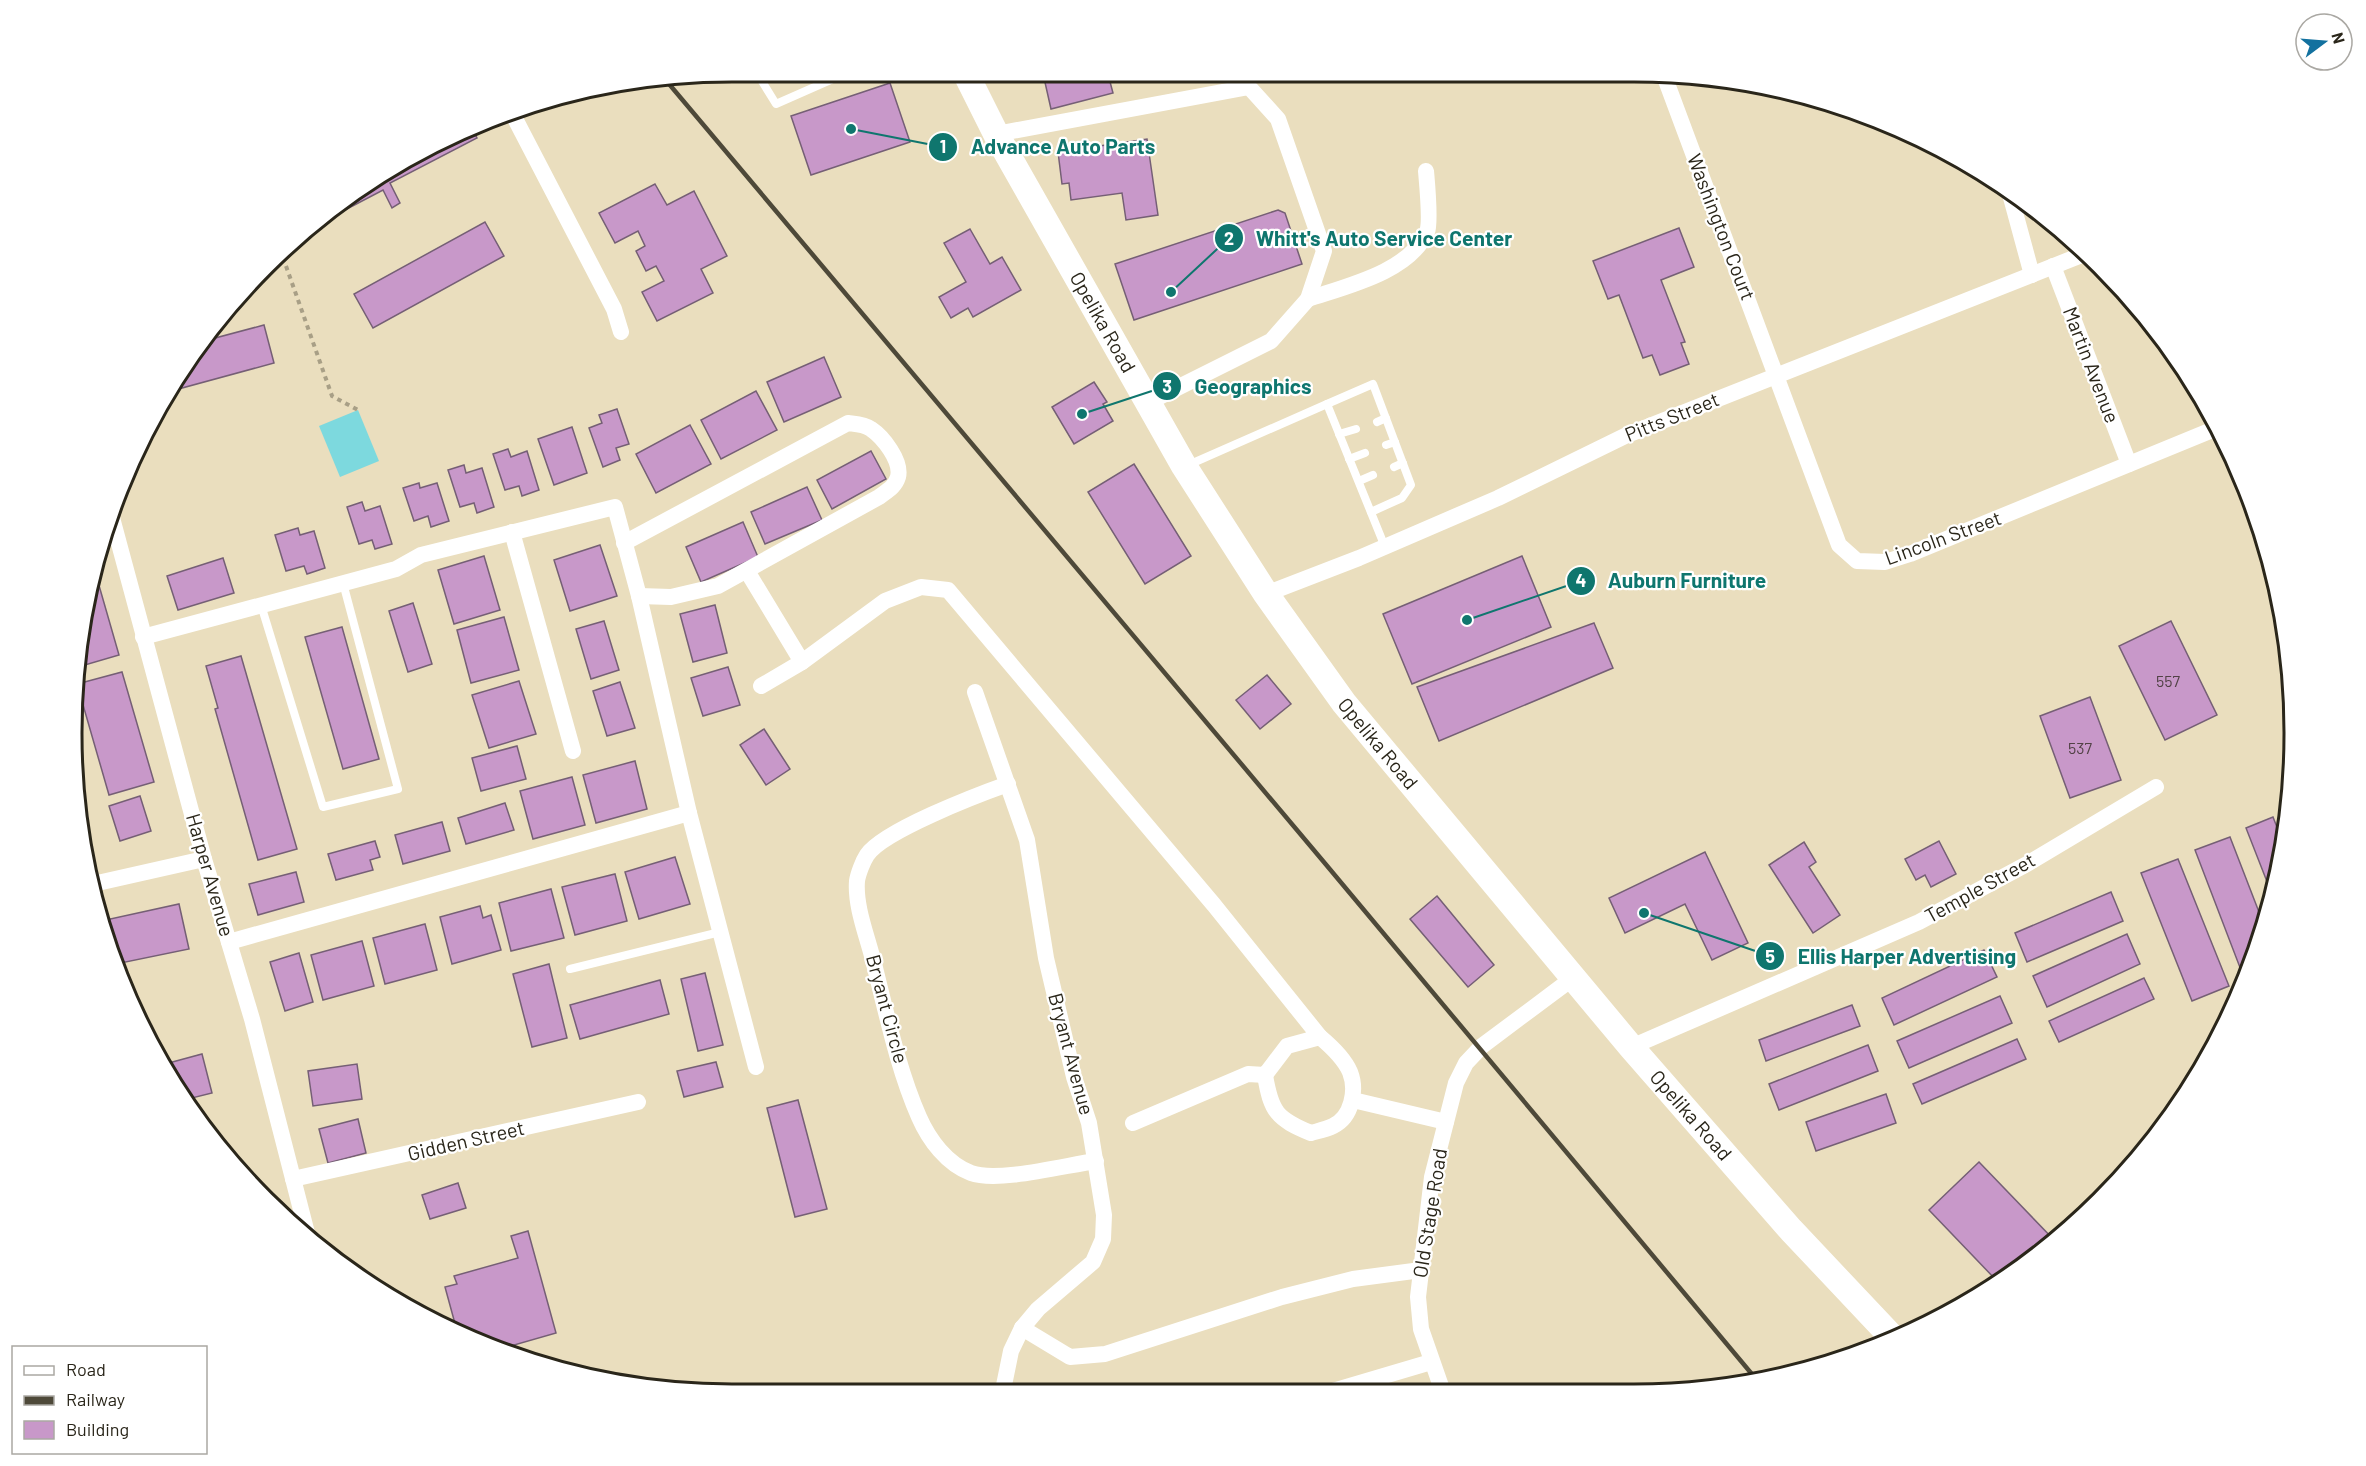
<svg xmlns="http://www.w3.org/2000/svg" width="2366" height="1466" font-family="Barlow,sans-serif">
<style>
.water{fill:#7dd9de}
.building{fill:#c898c9;stroke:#755f75;stroke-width:1.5}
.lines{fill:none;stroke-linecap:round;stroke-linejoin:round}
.path{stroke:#a89f86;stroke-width:4;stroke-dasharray:4.5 4.5;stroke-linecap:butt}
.service{stroke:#fff;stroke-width:8}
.minor{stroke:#fff;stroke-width:16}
.primary{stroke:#fff;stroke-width:26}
.rail{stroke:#4e4939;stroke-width:4.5}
.labels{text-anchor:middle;stroke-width:4.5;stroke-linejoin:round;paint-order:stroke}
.number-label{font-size:16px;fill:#524246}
.street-label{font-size:20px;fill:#2a261a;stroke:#fff}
.rim{fill:none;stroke:#2a261a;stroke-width:3}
.leader{fill:none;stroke:#0f766e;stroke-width:2}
.callout-dot{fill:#0f766e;stroke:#fff;stroke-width:2}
.mark-label{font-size:18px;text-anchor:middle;font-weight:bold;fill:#fff}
.callout-label{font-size:21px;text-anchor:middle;font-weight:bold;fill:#0f766e;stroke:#fff;stroke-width:4.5;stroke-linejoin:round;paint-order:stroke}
</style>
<rect width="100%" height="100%" fill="#eadebe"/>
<polygon class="water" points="358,410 379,461 340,477 319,426"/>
<g class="building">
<polygon points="1044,78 1109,78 1113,93 1051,109"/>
<polygon points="890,83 910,142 811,175 791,116"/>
<polygon points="471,127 477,138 390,183 400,203 392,208 383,190 345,210 340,202 440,140"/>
<polygon points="1147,139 1158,215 1126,220 1122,193 1071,200 1069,183 1062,184 1058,152"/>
<polygon points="655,184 667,205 694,191 727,256 701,269 713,293 657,321 642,292 664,281 656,266 646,271 636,251 645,246 638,231 615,243 599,213"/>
<polygon points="1278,210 1285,213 1302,264 1134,320 1115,264"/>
<polygon points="485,222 504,256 373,328 354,294"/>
<polygon points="1679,228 1694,267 1661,280 1685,342 1681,343 1689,364 1660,375 1652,355 1643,358 1619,295 1608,299 1593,261"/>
<polygon points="970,229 990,264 1002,257 1021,290 973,317 968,308 951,318 939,297 966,282 944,243"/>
<polygon points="264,325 274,363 171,391 184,365 204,341"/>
<polygon points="824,357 841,397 784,422 767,382"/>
<polygon points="1094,382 1107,402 1103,404 1113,421 1074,444 1052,407"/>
<polygon points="756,391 777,430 721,459 701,420"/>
<polygon points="617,409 629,444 616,448 620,460 603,467 589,428 602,423 599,415"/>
<polygon points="690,425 711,464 656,493 636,454"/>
<polygon points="572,427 587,473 554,485 538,439"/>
<polygon points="508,449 511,457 527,451 539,490 522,496 519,486 505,490 493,454"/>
<polygon points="871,451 886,479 832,509 817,480"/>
<polygon points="1134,464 1191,556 1145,584 1088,492"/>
<polygon points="464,465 466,473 482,468 494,507 477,513 474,503 460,507 448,470"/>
<polygon points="419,483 420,488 437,483 449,521 431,527 428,516 414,521 403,488"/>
<polygon points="807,487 822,520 765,544 751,512"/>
<polygon points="362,502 365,511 380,506 392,544 375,549 372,540 359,544 347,507"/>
<polygon points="743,522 758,557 701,582 686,547"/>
<polygon points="298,528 300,535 314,531 325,568 307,574 304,566 286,571 275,535"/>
<polygon points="600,545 617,596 570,611 554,560"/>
<polygon points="484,556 500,610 454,624 438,570"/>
<polygon points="1522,556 1551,627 1412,684 1383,614"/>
<polygon points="223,558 234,593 178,610 167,576"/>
<polygon points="94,568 119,655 78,667 85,604"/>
<polygon points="413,603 432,664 408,672 389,611"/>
<polygon points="715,605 727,653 693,662 680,614"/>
<polygon points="504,617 519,670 471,683 457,630"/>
<polygon points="604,621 619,670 591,679 576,629"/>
<polygon points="2171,621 2217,715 2165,740 2119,646"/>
<polygon points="1594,623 1613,668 1439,741 1417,687"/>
<polygon points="342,627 379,759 343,769 305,637"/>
<polygon points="241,656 297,849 258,860 215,709 218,708 206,666"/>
<polygon points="728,667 740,705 703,716 691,678"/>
<polygon points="122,672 154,782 109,795 77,684"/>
<polygon points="1267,675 1291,704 1260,729 1236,700"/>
<polygon points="519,681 536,734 489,748 472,695"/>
<polygon points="620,682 635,728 607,736 593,691"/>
<polygon points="2090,697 2121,780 2070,798 2040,716"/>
<polygon points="764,729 790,769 766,785 740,745"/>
<polygon points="517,746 526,779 481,791 472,758"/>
<polygon points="635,761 647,809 596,823 583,775"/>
<polygon points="572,777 585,825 533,839 520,791"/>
<polygon points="140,796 151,831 120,841 109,806"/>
<polygon points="505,803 514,830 466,844 458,818"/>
<polygon points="2273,817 2282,840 2273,897 2246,828"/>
<polygon points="442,822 450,851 403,864 395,835"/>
<polygon points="2230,837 2264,925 2244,978 2195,850"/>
<polygon points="375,841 380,857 370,860 373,870 336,880 328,854"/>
<polygon points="1939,841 1956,874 1931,887 1925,875 1916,880 1905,859"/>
<polygon points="1804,842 1816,862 1809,867 1840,915 1813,933 1769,865"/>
<polygon points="1705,852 1748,943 1712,960 1685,904 1625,933 1609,898"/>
<polygon points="675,857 690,904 639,919 625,872"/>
<polygon points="2178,859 2229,986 2192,1001 2141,873"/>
<polygon points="296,872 304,902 258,915 249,884"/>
<polygon points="615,874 627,921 575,935 562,887"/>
<polygon points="551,889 564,938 511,951 499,903"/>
<polygon points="2111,892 2123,921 2027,962 2015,933"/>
<polygon points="1437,896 1494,965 1468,987 1410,919"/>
<polygon points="179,904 189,949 116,964 107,945 101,921"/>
<polygon points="480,906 483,918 491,915 501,950 452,964 440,917"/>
<polygon points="425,924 437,970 385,984 373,938"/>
<polygon points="2127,934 2140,964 2047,1007 2033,976"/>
<polygon points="362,941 374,986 323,1000 311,955"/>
<polygon points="1984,950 1997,977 1894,1025 1882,998"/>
<polygon points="299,953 313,1002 285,1011 270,962"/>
<polygon points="549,964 567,1038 532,1047 513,974"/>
<polygon points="705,973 723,1045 698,1051 681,979"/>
<polygon points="2144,978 2154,999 2059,1042 2049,1021"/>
<polygon points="660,980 669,1014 580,1039 570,1005"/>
<polygon points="2000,996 2012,1023 1909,1068 1897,1041"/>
<polygon points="1852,1005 1860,1026 1766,1061 1759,1040"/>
<polygon points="2017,1039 2026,1059 1922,1104 1913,1084"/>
<polygon points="1868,1045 1878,1071 1779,1110 1769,1084"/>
<polygon points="202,1054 212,1093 184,1100 165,1064"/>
<polygon points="716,1062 723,1087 684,1097 677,1071"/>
<polygon points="357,1064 362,1099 313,1106 308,1071"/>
<polygon points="1886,1094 1896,1123 1816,1151 1806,1122"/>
<polygon points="798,1100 827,1209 795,1217 767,1108"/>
<polygon points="358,1119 366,1153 328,1163 319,1129"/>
<polygon points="1979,1162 2054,1240 1997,1281 1929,1210"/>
<polygon points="458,1183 466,1208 430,1219 422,1195"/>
<polygon points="528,1231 556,1333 500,1349 480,1344 457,1331 445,1287 457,1284 454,1276 518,1258 511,1236"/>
</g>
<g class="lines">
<polyline class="path" points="286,266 332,396 358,410"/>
<g class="service">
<polyline points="760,78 776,104 835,78"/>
<polyline points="1327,404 1373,384 1411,485 1402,498 1371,512"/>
<polyline points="1377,422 1386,418"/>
<polyline points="1339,434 1356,429"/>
<polyline points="1386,445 1395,442"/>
<polyline points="1349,459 1365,453"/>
<polyline points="1186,466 1327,404 1385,547"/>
<polyline points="1394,467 1403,463"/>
<polyline points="1359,481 1373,475"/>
<polyline points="261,605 323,807 398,789 343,583"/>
<polyline points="77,813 97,883"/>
<polyline points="570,969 720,932"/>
</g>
<g class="minor">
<polyline points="1665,78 1839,545 1857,561 1885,562 1910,554 2217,428"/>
<polyline points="511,111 614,309 621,332"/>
<polyline points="996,134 1249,87 1278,119 1324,251 1308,299 1271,341 1149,402"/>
<polyline points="2010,194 2032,275"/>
<polyline points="2053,266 2129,464"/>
<path d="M1308 299C1347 286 1409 272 1427 232 1431 223 1427 183 1426 171"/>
<polyline points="111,514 204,859 252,1019 308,1237"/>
<polyline points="512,532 573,751"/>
<path d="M624 543 848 423C856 424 864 424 871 429 883 437 902 461 898 477 895 487 887 491 879 497L718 586 671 597 639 596"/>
<polyline points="747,571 802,662"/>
<polyline points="1266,594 1359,558 1498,498 1627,435 2084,254"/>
<polyline points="143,637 396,569 421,555 615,507 639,596 689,813"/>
<polyline points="761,686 802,662 885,601 921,587 948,590 1214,905 1320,1037 1287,1046 1265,1075 1248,1074 1133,1123"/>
<polyline points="975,692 1027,840 1046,958 1074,1077 1089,1123 1104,1215 1103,1239 1093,1262 1038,1309 1022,1328 1011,1351 1003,1390"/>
<path d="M1008 784C977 795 883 831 867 855 863 861 858 874 857 881 855 905 866 933 872 956 886 1010 897 1067 919 1117 929 1140 947 1164 971 1173 998 1183 1066 1165 1096 1161"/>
<polyline points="93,884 204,859"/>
<polyline points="229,942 689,813 756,1067"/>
<polyline points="1631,1047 1919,922 2027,864 2156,787"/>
<path d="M1265 1075C1271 1112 1277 1119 1311 1133 1318 1131 1327 1129 1333 1126 1352 1117 1357 1090 1350 1072 1344 1058 1332 1047 1320 1037"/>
<polyline points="1353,1100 1446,1122"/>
<polyline points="293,1179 638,1102"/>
<polyline points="1022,1328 1070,1357 1105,1354 1282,1297 1353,1279 1421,1270"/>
<polyline points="1333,1391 1431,1362"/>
<polyline points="1443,1392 1421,1329 1418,1297 1432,1177 1456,1083 1466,1063 1482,1046 1573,978"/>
</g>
<path class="primary" id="s1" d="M968 78 996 134 1184 466 1266 594 1344 703 1631 1047 1791 1230 1891 1336"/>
<polyline class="rail" points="664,78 1323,861 1756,1379"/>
</g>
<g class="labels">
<g class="number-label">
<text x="2168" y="687">557</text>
<text x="2080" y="754">537</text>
</g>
<g class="street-label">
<text transform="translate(1721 227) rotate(69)" y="7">Washington Court</text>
<text dy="7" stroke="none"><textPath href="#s1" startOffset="279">Opelika Road</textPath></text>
<text transform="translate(2091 365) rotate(69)" y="7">Martin Avenue</text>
<text transform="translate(1672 417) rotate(-22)" y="7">Pitts Street</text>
<text transform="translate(1943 538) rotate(-20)" y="7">Lincoln Street</text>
<text dy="7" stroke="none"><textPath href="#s1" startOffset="783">Opelika Road</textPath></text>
<text transform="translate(210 875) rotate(74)" y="7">Harper Avenue</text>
<text transform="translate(1980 888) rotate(-29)" y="7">Temple Street</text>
<text transform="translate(887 1009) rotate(75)" y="7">Bryant Circle</text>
<text transform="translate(1071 1054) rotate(75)" y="7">Bryant Avenue</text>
<text dy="7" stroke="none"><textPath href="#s1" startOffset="1269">Opelika Road</textPath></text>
<text transform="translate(466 1141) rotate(-13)" y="7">Gidden Street</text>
<text transform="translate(1430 1213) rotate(-81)" y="7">Old Stage Road</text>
</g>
</g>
<path d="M0 0H2366V1466H0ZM732 82H1634A650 650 0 0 1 2284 732V734A650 650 0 0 1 1634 1384H732A650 650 0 0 1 82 734V732A650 650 0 0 1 732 82Z" fill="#fff" fill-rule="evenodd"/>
<path class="rim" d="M732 82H1634A650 650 0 0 1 2284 732V734A650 650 0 0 1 1634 1384H732A650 650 0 0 1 82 734V732A650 650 0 0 1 732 82Z"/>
<path class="leader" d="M851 129L943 147M1171 292L1229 238M1082 414L1167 386M1467 620L1581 581M1644 913L1770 956"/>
<g class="callout-dot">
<circle cx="851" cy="129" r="6"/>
<circle cx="1171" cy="292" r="6"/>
<circle cx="1082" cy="414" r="6"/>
<circle cx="1467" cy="620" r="6"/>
<circle cx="1644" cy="913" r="6"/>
<circle cx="943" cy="147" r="15"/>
<circle cx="1229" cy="238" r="15"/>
<circle cx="1167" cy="386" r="15"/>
<circle cx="1581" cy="581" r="15"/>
<circle cx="1770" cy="956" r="15"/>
</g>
<g class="mark-label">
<text x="943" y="153">1</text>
<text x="1229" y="245">2</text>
<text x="1167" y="393">3</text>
<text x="1581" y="587">4</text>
<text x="1770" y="963">5</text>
</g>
<g class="callout-label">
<text x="1063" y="154">Advance Auto Parts</text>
<text x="1384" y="246">Whitt's Auto Service Center</text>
<text x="1253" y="394">Geographics</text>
<text x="1687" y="588">Auburn Furniture</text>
<text x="1907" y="964">Ellis Harper Advertising</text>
</g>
<rect x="12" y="1346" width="195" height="108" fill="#ffffff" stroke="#aaa8a3" stroke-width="1.5"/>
<rect x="24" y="1366" width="30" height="9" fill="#ffffff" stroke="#aaa8a3" stroke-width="1.5"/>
<text x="66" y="1376" font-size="18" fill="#2a261a">Road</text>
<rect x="24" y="1396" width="30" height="9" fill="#4e4939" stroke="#aaa8a3" stroke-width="1.5"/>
<text x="66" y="1406" font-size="18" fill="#2a261a">Railway</text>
<rect x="24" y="1421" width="30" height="18" fill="#c898c9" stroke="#aaa8a3" stroke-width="1.5"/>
<text x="66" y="1436" font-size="18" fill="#2a261a">Building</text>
<g transform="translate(2324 42) rotate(74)"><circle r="28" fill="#ffffff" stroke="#aaa8a3" stroke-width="1.5"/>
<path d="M0-4.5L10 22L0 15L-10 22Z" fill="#12719f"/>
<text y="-9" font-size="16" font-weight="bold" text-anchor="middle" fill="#2a261a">N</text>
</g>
</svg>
